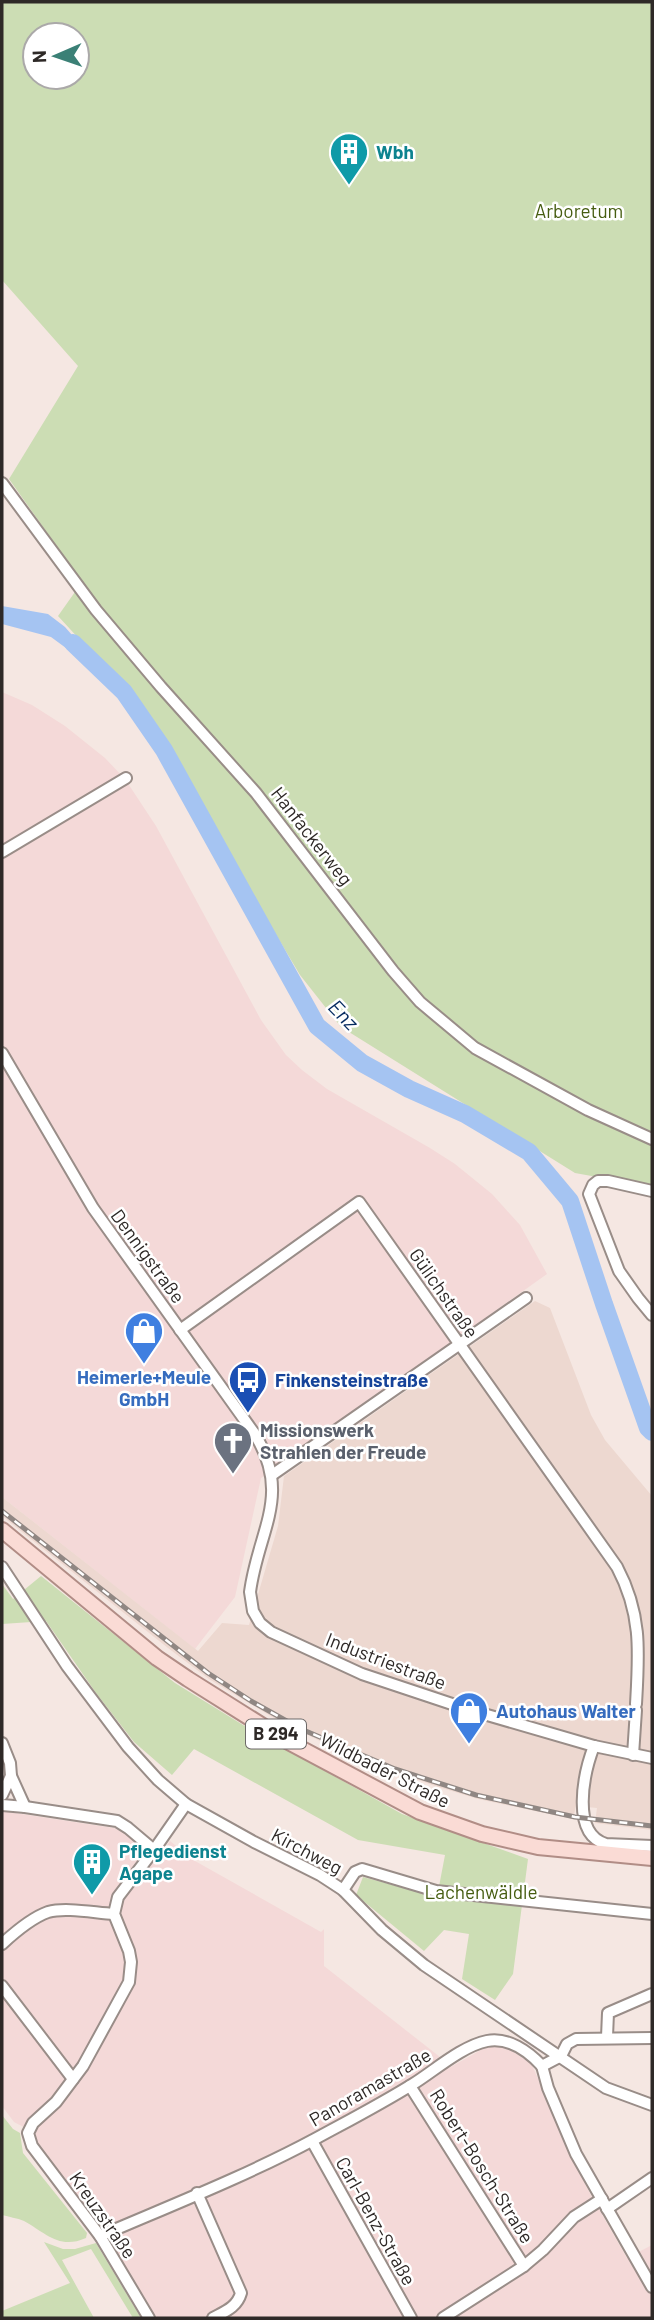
<svg xmlns="http://www.w3.org/2000/svg" width="654" height="2320" font-family="Barlow,sans-serif">
<style>
.commercial{fill:#f4d9d8}
.built{fill:#edd8d0}
.green{fill:#ccddb4;fill-rule:evenodd}
.water{fill:#a5c4f2}
.lines{fill:none;stroke-linecap:round;stroke-linejoin:round}
.river{stroke:#a5c4f2;stroke-width:18}
.minor-casing{stroke:#998d88;stroke-width:14}
.major-casing{stroke:#b18d86;stroke-width:18}
.minor{stroke:#fff;stroke-width:10}
.major{stroke:#fadbd5;stroke-width:14}
.rail-casing{stroke:#908783;stroke-width:5}
.rail{stroke:#fff;stroke-width:2.5;stroke-dasharray:8;stroke-linecap:butt}
.labels{text-anchor:middle;stroke-width:5;stroke-linejoin:round;paint-order:stroke}
.shield{fill:#fff;stroke:#6d6968;stroke-width:2}
.shield-label{font-size:18px;font-weight:bold;fill:#2e2927}
.culture-label{font-size:19px;font-weight:bold;fill:#0d838f;stroke:#fff;text-anchor:start}
.park-label{font-size:19px;fill:#465d11;stroke:#fff}
.street-label{font-size:19px;fill:#2e2927;stroke:#fff}
.shop-label{font-size:19px;font-weight:bold;fill:#366cbe;stroke:#fff}
.transit-label{font-size:19px;font-weight:bold;fill:#164399;stroke:#fff;text-anchor:start}
.worship-label{font-size:19px;font-weight:bold;fill:#5b616d;stroke:#fff;text-anchor:start}
.water-label{font-size:21px;font-style:italic;fill:#052a5f;stroke:#fff}
</style>
<rect width="100%" height="100%" fill="#f5e7e2"/>
<g class="commercial">
<polygon points="2,692 32,705 65,726 105,758 125,779 156,826 261,1020 286,1055 302,1070 327,1089 430,1148 455,1164 492,1194 520,1225 547,1274 261,1478 235,1597 195,1649 2,1497"/>
<polygon points="2,1811 114,1828 125,1833 158,1858 170,1841 195,1861 321,1932 324,1929 324,1966 440,2057 449,2068 488,2046 507,2048 531,2063 587,2188 627,2258 652,2245 652,2318 157,2318 111,2242 37,2144 35,2133 14,2122 2,2106"/>
</g>
<polygon class="built" points="535,1301 550,1308 591,1415 605,1440 652,1496 652,1830 595,1823 597,1808 576,1806 573,1819 478,1799 432,1785 334,1748 274,1718 209,1679 168,1648 2,1516 2,1497 198,1651 222,1623 249,1625 278,1526 284,1476"/>
<g class="green">
<path d="M2 2H652V1187L575 1173 341 1027 300 975 163 744 128 692 58 616 82 582 9 479 78 366 2 280ZM35 35H77V77H35Z"/>
<polygon points="41,1576 175,1683 243,1725 402,1814 528,1859 513,1974 495,2000 462,1979 469,1934 444,1930 424,1951 356,1895 363,1877 437,1897 445,1855 358,1840 194,1749 172,1775 134,1742 96,1693 46,1621 2,1624 2,1584 13,1599"/>
<path d="M2 2115 13 2129 20 2133 23 2153 87 2233 86 2238C59 2250 46 2233 24 2221 17 2218 9 2217 2 2215Z"/>
<polygon points="44,2242 63,2249 75,2249 96,2243 141,2318 133,2318 91,2249 62,2260 94,2318 2,2318 2,2311 70,2283"/>
</g>
<polygon class="water" points="2,606 48,614 65,627 92,658 85,662 51,637 2,624"/>
<g class="lines">
<polyline class="river" points="73,643 124,692 164,750 317,1026 362,1063 409,1089 465,1114 529,1152 570,1201 604,1304 648,1428 652,1432"/>
<g class="minor-casing">
<g id="minor">
<polyline points="2,483 96,610 161,687 256,793 393,971 420,1002 475,1048 588,1110 652,1139"/>
<polyline points="2,852 126,778"/>
<path d="M2 1053 93 1208 254 1433C293 1495 258 1530 250 1592L253 1611 260 1623 271 1632 362 1674 470 1710 594 1746 652 1758"/>
<polyline points="652,1191 608,1181 598,1181 593,1185 589,1194 619,1271 638,1298 652,1315"/>
<path d="M180 1330 359 1202 617 1567C642 1614 639 1652 636 1704"/>
<polyline points="272,1475 526,1298"/>
<polyline points="2,1567 67,1666 128,1747 158,1780 186,1804 254,1842 320,1875 343,1890 382,1930 424,1965 606,2088 652,2105"/>
<polyline points="2,1743 10,1763 11,1776 25,1807"/>
<path d="M594 1746C584 1772 570 1834 606 1844L652 1846"/>
<polyline points="633,1755 636,1710"/>
<polyline points="2,1795 11,1776"/>
<polyline points="2,1805 25,1807 117,1821 128,1828 154,1850 186,1804"/>
<polyline points="343,1890 355,1872 362,1869 436,1891 652,1914"/>
<path d="M2 1944C15 1932 31 1918 48 1912 66 1907 95 1913 114 1914"/>
<polyline points="2,1986 73,2079"/>
<polyline points="607,2037 608,2013 652,1994"/>
<polyline points="542,2066 548,2088 576,2154 652,2287"/>
<polyline points="410,2086 524,2266"/>
<polyline points="312,2141 411,2318"/>
<path d="M197 2193 241 2293C237 2307 226 2311 213 2318"/>
<polyline points="607,2209 652,2178"/>
<path d="M100 2236C172 2205 246 2176 315 2139 348 2121 381 2104 413 2084 434 2071 462 2046 487 2041 508 2037 528 2051 542 2066L561 2056 567 2044 576 2039 652 2038"/>
<polyline points="149,2318 100,2236 32,2146 28,2133 33,2123 56,2102 83,2066 129,1982 131,1962 129,1951 114,1914 118,1897 154,1850"/>
<polyline points="443,2318 524,2266 543,2250 574,2217 602,2199"/>
</g>
</g>
<g class="major-casing">
<polyline id="major" points="2,1530 157,1658 188,1679 285,1740 420,1812 482,1834 538,1847 652,1858"/>
</g>
<use href="#minor" class="minor"/>
<use href="#major" class="major"/>
<g class="rail-casing">
<polyline id="rail" points="2,1511 208,1673 251,1701 301,1729 395,1769 476,1795 575,1817 652,1826"/>
</g>
<use href="#rail" class="rail"/>
</g>
<defs>
<g id="building-pin" transform="scale(2.0125)"><path d="M0 17L-7.5 6A9.5 9.5 0 1 1 7.5 6Z" fill="#0f9aa8" stroke="#fff"/><path d="M-4-6H4V6H1V3H-1V6H-4ZM-2.5-4.3h1.7v1.8h-1.7ZM.8-4.3h1.7v1.8H.8ZM-2.5-1h1.7V.8h-1.7ZM.8-1h1.7V.8H.8Z" fill="#fff"/></g>
<g id="shop-pin" transform="scale(2.0125)"><path d="M0 17L-7.5 6A9.5 9.5 0 1 1 7.5 6Z" fill="#3f7fe0" stroke="#fff"/><path d="M-5-2.5h2.3a2.7 3.5 0 0 1 5.4 0H5L5.5 6h-11ZM-1.5-2.5h3a1.5 2.3 0 0 0-3 0Z" fill="#fff"/></g>
<g id="bus-pin" transform="scale(2.0125)"><path d="M0 17L-7.5 6A9.5 9.5 0 1 1 7.5 6Z" fill="#1a4fb4" stroke="#fff"/><path d="M-5-6H5V4H4V6H2V4H-2V6H-4V4H-5ZM-3.5-4V0h7V-4ZM-3.5 1.2v1.5H-2V1.2ZM2 1.2v1.5H3.5V1.2Z" fill="#fff"/></g>
<g id="church-pin" transform="scale(2.0125)"><path d="M0 17L-7.5 6A9.5 9.5 0 1 1 7.5 6Z" fill="#6b7280" stroke="#fff"/><path d="M-1.2-6h2.4v3.5h3.3v2.4h-3.3V6h-2.4V-.1h-3.3v-2.4h3.3Z" fill="#fff"/></g>
</defs>
<g fill-rule="evenodd">
<use href="#building-pin" x="349" y="152"/>
<use href="#shop-pin" x="144" y="1331"/>
<use href="#bus-pin" x="248" y="1380"/>
<use href="#church-pin" x="233" y="1441"/>
<use href="#shop-pin" x="469" y="1711"/>
<use href="#building-pin" x="92" y="1862"/>
</g>
<g class="labels">
<rect class="shield" x="246" y="1719.5" width="60" height="29" rx="5"/>
<g class="shield-label">
<text x="276" y="1740">B 294</text>
</g>
<g class="culture-label">
<text x="376" y="159">Wbh</text>
<text x="119" y="1858">Pflegedienst<tspan x="119" dy="22">Agape</tspan></text>
</g>
<g class="park-label">
<text x="579" y="218">Arboretum</text>
<text x="481" y="1899">Lachenwäldle</text>
</g>
<g class="street-label">
<text transform="translate(312 836) rotate(52)" y="7">Hanfackerweg</text>
<text transform="translate(148 1256) rotate(54)" y="7">Dennigstraße</text>
<text transform="translate(444 1293) rotate(55)" y="7">Gülichstraße</text>
<text transform="translate(386 1661) rotate(21)" y="7">Industriestraße</text>
<text transform="translate(385 1770) rotate(27)" y="7">Wildbader Straße</text>
<text transform="translate(307 1851) rotate(28)" y="7">Kirchweg</text>
<text transform="translate(370 2087) rotate(-30)" y="7">Panoramastraße</text>
<text transform="translate(482 2166) rotate(58)" y="7">Robert-Bosch-Straße</text>
<text transform="translate(103 2215) rotate(55)" y="7">Kreuzstraße</text>
<text transform="translate(376 2221) rotate(61)" y="7">Carl-Benz-Straße</text>
</g>
<g class="shop-label">
<text x="144" y="1384">Heimerle+Meule<tspan x="144" dy="22">GmbH</tspan></text>
<text x="496" y="1718" text-anchor="start">Autohaus Walter</text>
</g>
<g class="transit-label">
<text x="275" y="1387">Finkensteinstraße</text>
</g>
<g class="worship-label">
<text x="260" y="1437">Missionswerk<tspan x="260" dy="22">Strahlen der Freude</tspan></text>
</g>
<g class="water-label">
<text transform="translate(343 1015) rotate(46)" y="7">Enz</text>
</g>
</g>
<rect width="654" height="2320" fill="none" stroke="#2e2927" stroke-width="7"/>
<g transform="translate(56 56) rotate(268)"><circle r="33" fill="#ffffff" stroke="#aba9a9" stroke-width="2"/>
<path d="M0-5L12 26L0 18L-12 26Z" fill="#3b8076"/>
<text y="-10" font-size="19" font-weight="bold" text-anchor="middle" fill="#2e2927">N</text>
</g>
</svg>
